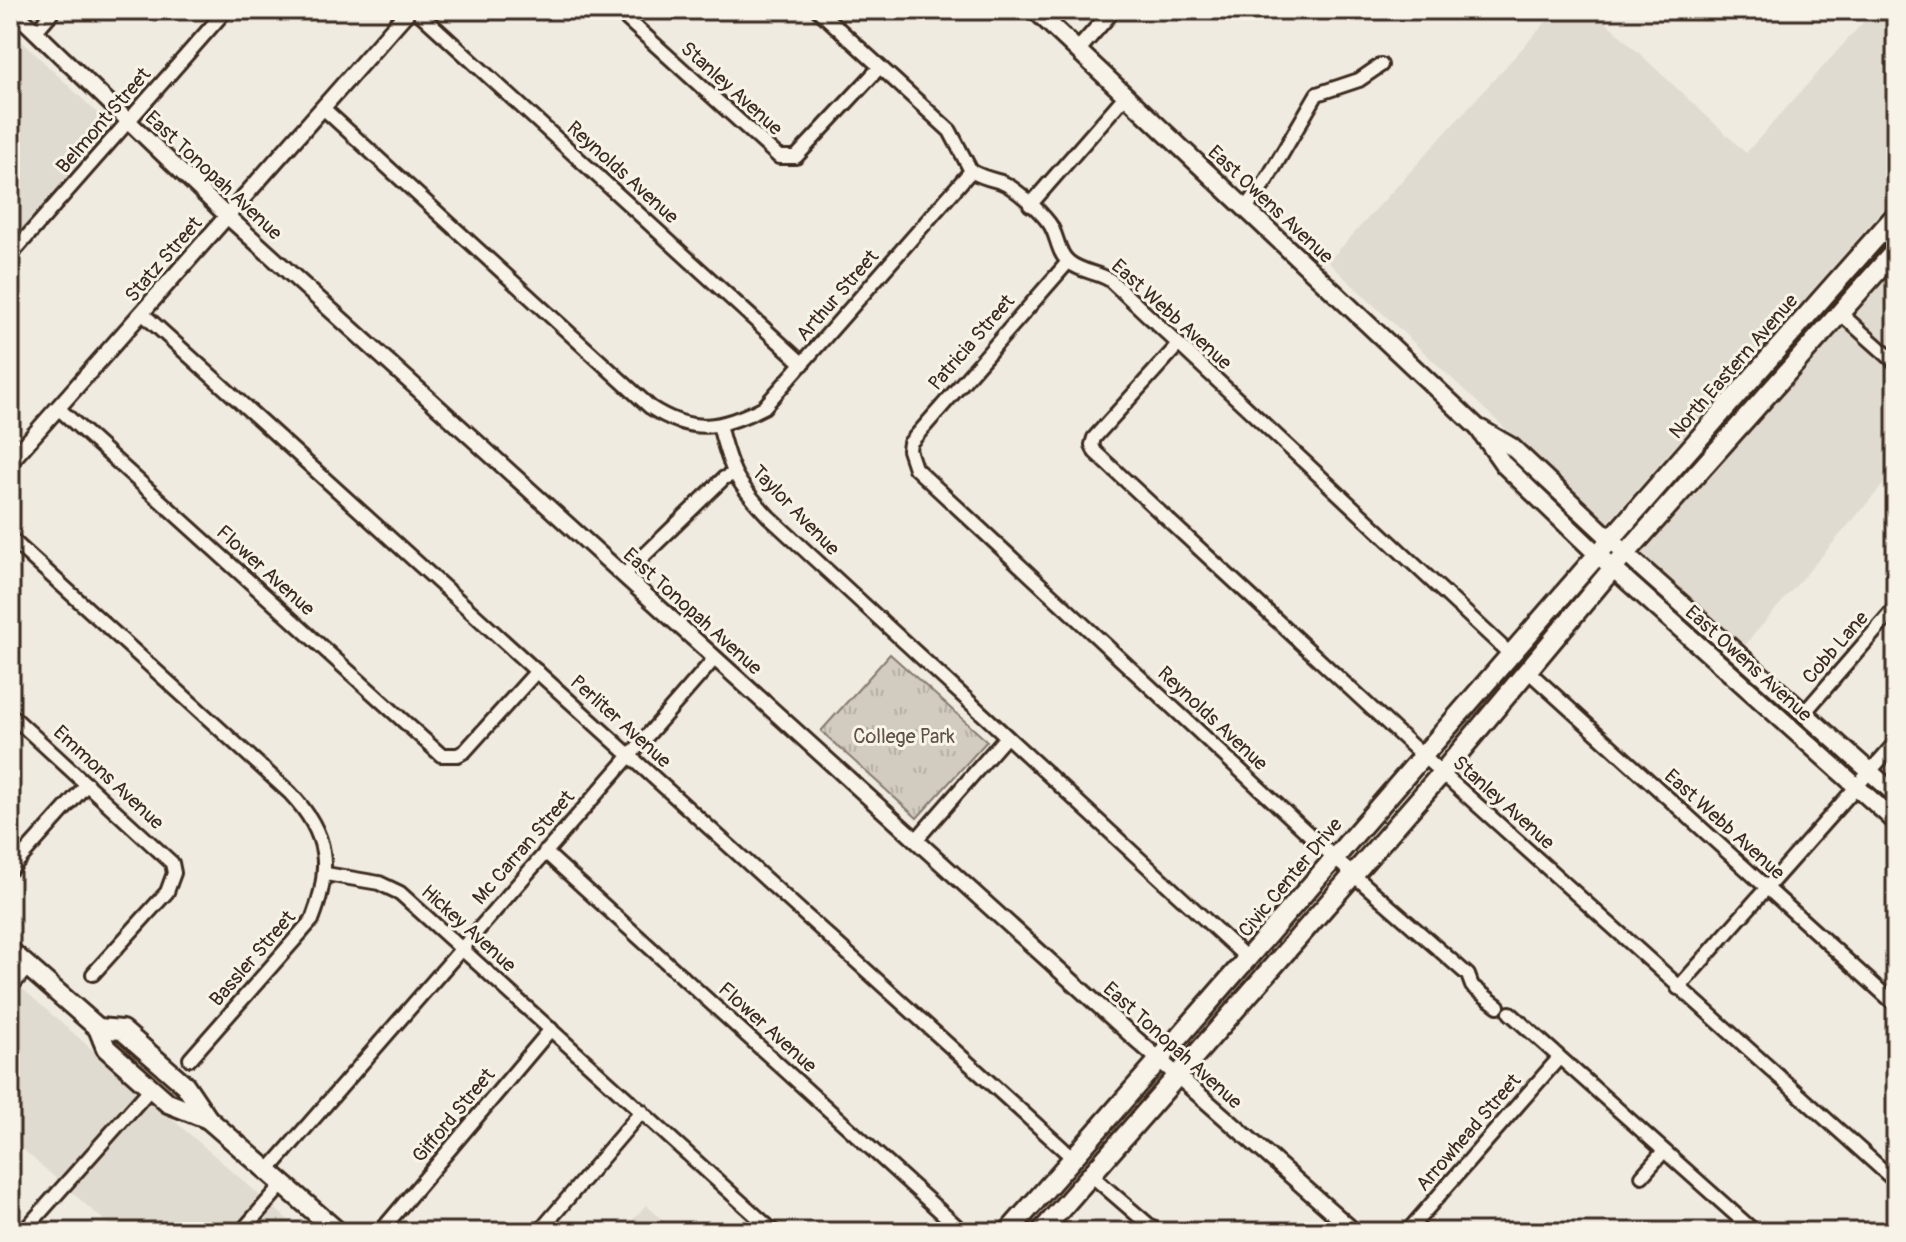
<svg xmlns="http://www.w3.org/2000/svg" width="1906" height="1242" font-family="Pangolin,sans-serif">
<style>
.built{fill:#e0dbd0}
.grass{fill:url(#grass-tufts);stroke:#867a6f;stroke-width:2}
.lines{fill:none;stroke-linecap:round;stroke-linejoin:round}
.minor-casing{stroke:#3b2a1e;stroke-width:18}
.tertiary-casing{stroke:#3b2a1e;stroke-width:20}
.secondary-casing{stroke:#3b2a1e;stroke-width:22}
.primary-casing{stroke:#3b2a1e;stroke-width:24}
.minor{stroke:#f7f3e8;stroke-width:12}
.tertiary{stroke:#f7f3e8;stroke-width:14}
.secondary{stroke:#f7f3e8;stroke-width:16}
.primary{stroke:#f7f3e8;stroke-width:18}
.labels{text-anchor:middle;stroke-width:6;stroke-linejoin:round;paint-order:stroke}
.street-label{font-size:20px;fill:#3b2a1e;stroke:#f7f3e8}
.park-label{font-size:20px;fill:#605246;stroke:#f7f3e8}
</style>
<defs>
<pattern id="grass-tufts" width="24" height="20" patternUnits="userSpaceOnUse" patternTransform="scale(2)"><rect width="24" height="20" fill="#d1cbc0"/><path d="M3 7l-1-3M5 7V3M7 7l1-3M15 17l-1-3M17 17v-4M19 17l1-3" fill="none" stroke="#b4aea5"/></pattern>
</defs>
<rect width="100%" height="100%" fill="#efebe0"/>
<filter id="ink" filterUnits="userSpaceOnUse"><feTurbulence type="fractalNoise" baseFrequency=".0125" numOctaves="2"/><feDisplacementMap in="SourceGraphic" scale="16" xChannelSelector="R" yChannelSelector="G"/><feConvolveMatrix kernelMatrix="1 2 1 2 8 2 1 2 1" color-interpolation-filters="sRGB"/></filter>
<g filter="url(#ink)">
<g class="built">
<polygon points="1557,10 1593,10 1746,153 1874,10 1896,10 1896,195 1607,524 1328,262"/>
<polygon points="10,30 112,127 10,243"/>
<polygon points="1896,269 1896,470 1744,646 1639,553"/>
<polygon points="10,978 302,1232 117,1232 10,1138"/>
<polygon points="646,1205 676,1232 622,1232"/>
</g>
<polygon class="grass" points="890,654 987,741 917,818 821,731"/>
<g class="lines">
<g class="minor-casing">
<g id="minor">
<polyline points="416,10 803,364"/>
<polyline points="617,10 779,157 796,157 880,67"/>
<path d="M818 10 950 131 971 171C981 177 990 179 1001 182 1015 187 1040 211 1049 223 1058 235 1057 253 1069 262 1081 272 1097 272 1110 280L1511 655"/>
<polyline points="35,32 54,10"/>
<path d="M323 108 650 407C693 435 721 429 764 407L971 171"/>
<polyline points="1030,205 1126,95"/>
<polyline points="1246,208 1266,181 1317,94 1359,80 1381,65"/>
<polyline points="10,256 226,10"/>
<polyline points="1068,262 910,443 909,450 915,468 1341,864 1468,975 1472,986 1498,1006"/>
<polyline points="142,313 1073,1158"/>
<polyline points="1840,313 1896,363"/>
<polyline points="1178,345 1094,438 1092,445 1095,452 1423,756 1896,1182"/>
<polyline points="58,408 441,755 458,755 465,751 537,671"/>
<path d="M719 425C731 472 735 481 769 517L1249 960"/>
<path d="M10 538 290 793C329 834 332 869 312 920L190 1059"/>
<polyline points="624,575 724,478 734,474"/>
<polyline points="1528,671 1896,1005"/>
<polyline points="1804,713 1896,607"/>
<polyline points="10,714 172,863 174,873 167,892 93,974"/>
<polyline points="916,840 1006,737"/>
<polyline points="545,852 963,1232"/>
<polyline points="10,870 87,784"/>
<polyline points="326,874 379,883 400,893 774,1232"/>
<polyline points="10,988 28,967"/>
<polyline points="1678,988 1896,742"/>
<polyline points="1510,1013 1755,1232"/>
<polyline points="268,1171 715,658"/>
<polyline points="1091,1175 1157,1232"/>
<polyline points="1642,1176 1664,1151"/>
<polyline points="385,1226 551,1029"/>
<polyline points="23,1232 151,1088"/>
<polyline points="241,1232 283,1184"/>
<polyline points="539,1232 642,1111"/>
<polyline points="1407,1232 1559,1058"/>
</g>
</g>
<g class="tertiary-casing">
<g id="tertiary">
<polyline points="13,10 227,216 1130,1034 1355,1232"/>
<polyline points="1078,50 1113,10"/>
<polyline points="10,462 409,10"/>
</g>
</g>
<g class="secondary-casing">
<g id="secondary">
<polyline points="1035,10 1478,428 1504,465 1597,554 1896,822"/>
<polyline points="1481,429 1512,447 1636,563 1896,795"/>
</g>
</g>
<g class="primary-casing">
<g id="primary">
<polyline points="10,951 98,1028 106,1048 168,1103 208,1119"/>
<polyline points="98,1028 122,1030 185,1085 208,1119 338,1232"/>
<path d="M1008 1232C1306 895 1596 551 1896 215"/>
<polyline points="1041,1232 1442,773 1613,568 1896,250"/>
</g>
</g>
<use href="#minor" class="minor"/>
<use href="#tertiary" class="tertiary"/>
<use href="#secondary" class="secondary"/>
<use href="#primary" class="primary"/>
</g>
</g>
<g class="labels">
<g class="street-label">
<text transform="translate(732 88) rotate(42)" y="7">Stanley Avenue</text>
<text transform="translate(103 120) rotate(-49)" y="7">Belmont Street</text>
<text transform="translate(623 172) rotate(42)" y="7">Reynolds Avenue</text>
<text transform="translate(214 175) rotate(43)" y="7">East Tonopah Avenue</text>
<text transform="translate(1271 204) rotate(43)" y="7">East Owens Avenue</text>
<text transform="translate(163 259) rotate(-49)" y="7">Statz Street</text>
<text transform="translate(837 295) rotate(-49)" y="7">Arthur Street</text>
<text transform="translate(1172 314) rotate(42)" y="7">East Webb Avenue</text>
<text transform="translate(971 342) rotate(-49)" y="7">Patricia Street</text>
<text transform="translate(1733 366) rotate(-49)" y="7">North Eastern Avenue</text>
<text transform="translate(796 510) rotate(46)" y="7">Taylor Avenue</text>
<text transform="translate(266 570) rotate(42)" y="7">Flower Avenue</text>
<text transform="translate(693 611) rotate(42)" y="7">East Tonopah Avenue</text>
<text transform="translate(1835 647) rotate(-49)" y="7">Cobb Lane</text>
<text transform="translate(1749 663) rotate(42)" y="7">East Owens Avenue</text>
<text transform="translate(1213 718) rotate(43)" y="7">Reynolds Avenue</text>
<text transform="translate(621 721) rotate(42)" y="7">Perliter Avenue</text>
<text transform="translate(109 777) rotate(43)" y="7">Emmons Avenue</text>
<text transform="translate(1504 802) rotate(42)" y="7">Stanley Avenue</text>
<text transform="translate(1725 824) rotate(42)" y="7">East Webb Avenue</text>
<text transform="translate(523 847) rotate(-49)" y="7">Mc Carran Street</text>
<text transform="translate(1290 877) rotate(-50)" y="7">Civic Center Drive</text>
<text transform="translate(469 928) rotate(42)" y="7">Hickey Avenue</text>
<text transform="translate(252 958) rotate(-49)" y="7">Bassler Street</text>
<text transform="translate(768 1027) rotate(42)" y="7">Flower Avenue</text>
<text transform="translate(1173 1045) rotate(42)" y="7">East Tonopah Avenue</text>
<text transform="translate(453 1115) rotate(-50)" y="7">Gifford Street</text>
<text transform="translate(1468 1132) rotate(-49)" y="7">Arrowhead Street</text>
</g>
<g class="park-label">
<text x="904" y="743">College Park</text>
</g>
</g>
<rect width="1906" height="1242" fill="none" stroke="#f7f3e8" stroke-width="40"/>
<rect x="20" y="20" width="1866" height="1202" fill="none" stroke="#3b2a1e" stroke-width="3" filter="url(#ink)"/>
</svg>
